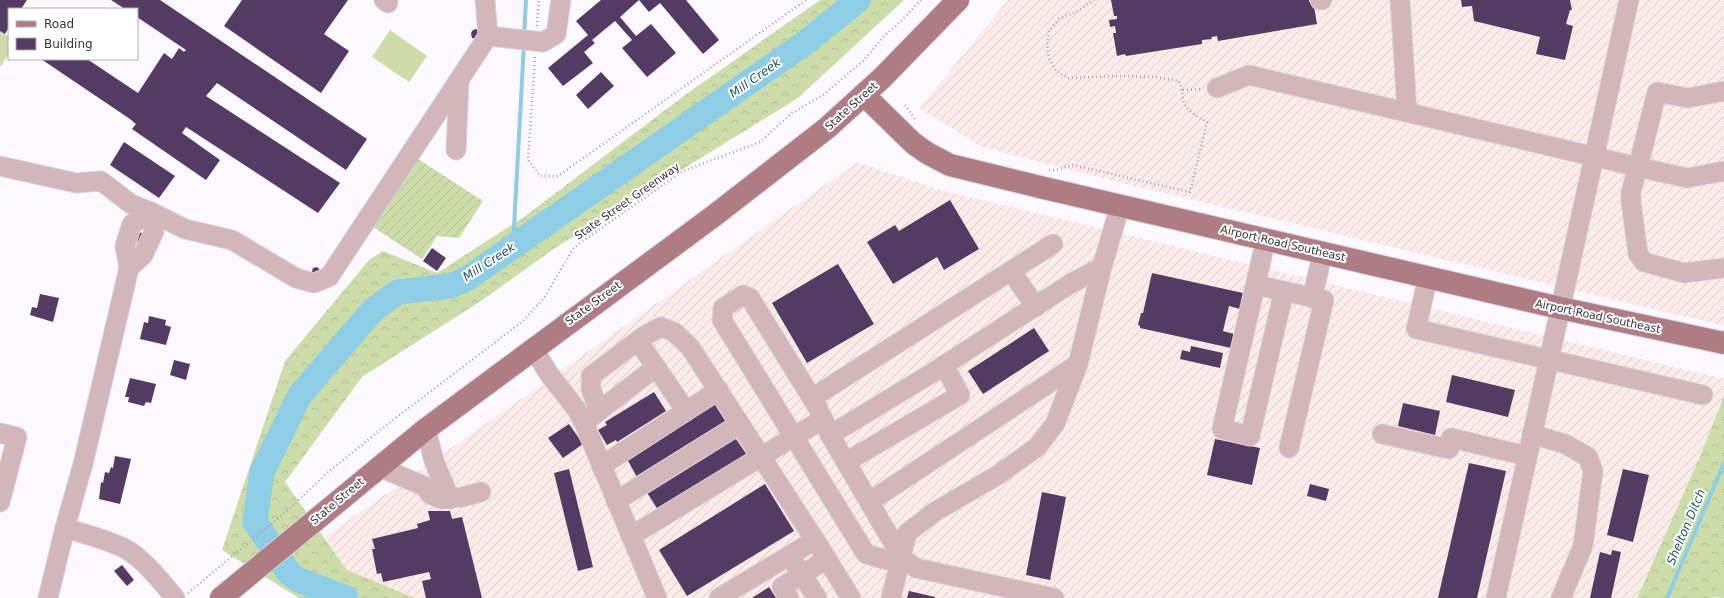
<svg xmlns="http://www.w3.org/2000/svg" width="1724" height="598" font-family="'DejaVu Sans',sans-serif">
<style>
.industrial{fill:url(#industrial-furrows)}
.forest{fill:url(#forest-crowns)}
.park{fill:#cda}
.garden{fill:url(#garden-furrows)}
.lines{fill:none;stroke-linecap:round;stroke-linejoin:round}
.stream{stroke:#8dcde5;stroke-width:4}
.river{stroke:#8dcde5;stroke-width:25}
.building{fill:#543b64}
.minor-casing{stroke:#d8d5db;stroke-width:21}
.major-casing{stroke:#d8d5db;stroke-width:24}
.path{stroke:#a8a5aa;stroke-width:2.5;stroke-dasharray:1 3;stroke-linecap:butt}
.minor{stroke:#d2b6b9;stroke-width:19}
.major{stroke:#ae7d83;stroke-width:22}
.labels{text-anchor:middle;stroke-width:4;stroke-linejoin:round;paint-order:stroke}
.street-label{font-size:11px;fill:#353337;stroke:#fff}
.water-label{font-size:12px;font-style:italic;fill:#1c5163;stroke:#fff}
</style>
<defs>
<pattern id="industrial-furrows" width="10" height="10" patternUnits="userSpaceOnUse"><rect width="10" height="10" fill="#fcece9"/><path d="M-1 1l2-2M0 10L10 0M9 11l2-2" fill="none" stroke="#d9cbc8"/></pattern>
<pattern id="forest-crowns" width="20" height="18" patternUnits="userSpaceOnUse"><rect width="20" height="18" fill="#cda"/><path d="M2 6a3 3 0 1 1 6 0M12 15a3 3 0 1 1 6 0" fill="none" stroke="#b0be93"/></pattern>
<pattern id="garden-furrows" width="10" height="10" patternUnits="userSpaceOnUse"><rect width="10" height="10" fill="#cda"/><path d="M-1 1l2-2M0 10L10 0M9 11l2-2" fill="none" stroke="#b0be93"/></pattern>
</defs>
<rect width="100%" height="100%" fill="#fcf8ff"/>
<g class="industrial">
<polygon points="1008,0 1724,0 1724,326 1118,182 982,147 919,108"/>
<polygon points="857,162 941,190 1724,379 1724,396 1701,454 1637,598 415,598 347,570 325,537"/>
</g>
<g class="forest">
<polygon points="820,0 904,0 798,98 555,248 481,301 362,377 285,482 347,570 415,598 299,598 222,550 285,361 369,260 383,251 437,273 524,217 685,95"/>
<polygon points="1724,396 1724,571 1714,596 1713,598 1637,598 1701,454"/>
</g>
<g class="park">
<polygon points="390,30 427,56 409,82 372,57"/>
<polygon points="0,31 9,37 9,54 0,67"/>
<polygon points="1724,571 1724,598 1713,597"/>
</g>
<polygon class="garden" points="418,159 483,201 459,238 437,236 422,259 373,227"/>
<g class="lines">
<g class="stream">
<polyline points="524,36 526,0"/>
<polyline points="513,246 524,44"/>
<polyline points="1667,598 1724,463"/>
</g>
<polyline class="river" points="346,598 299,580 289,573 255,522 262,472 300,395 373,310 398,292 450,286 468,278 805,43 858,0"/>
</g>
<g class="building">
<polygon points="0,0 27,0 21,9 9,9 9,27 5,34 0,31"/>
<polygon points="111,0 160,0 367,139 346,170 217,83 206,96 340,183 318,213 186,127 182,133 220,160 206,180 132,129 136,124 130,119 41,59 87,59 138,93 164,53 172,59 179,48 184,52 186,50 137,17 137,9 125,9"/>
<polygon points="242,0 348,0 324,34 349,51 321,93 224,26"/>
<polygon points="601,0 686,0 719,40 703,54 660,3 649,12 639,0 620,17 636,36 651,24 676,53 647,77 622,48 632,40 615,21 592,40 595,43 584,52 593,63 563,86 548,68 588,35 576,21"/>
<polygon points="1111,0 1309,0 1309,2 1313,1 1317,24 1218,41 1217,36 1211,37 1212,39 1202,40 1202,44 1126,56 1125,54 1117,56 1113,33 1116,33 1115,26 1110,27 1109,20 1117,19 1117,16 1114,16"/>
<polygon points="1461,0 1570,0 1572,10 1570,10 1566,24 1573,26 1565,60 1536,54 1540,37 1474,21 1472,6 1462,7"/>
<polygon points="475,29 479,30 481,34 476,39 472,38 471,34 472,31"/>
<polygon points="601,72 614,86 588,109 576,95"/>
<polygon points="124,142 175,176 159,198 110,165"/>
<polygon points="950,200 979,249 944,270 937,257 893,284 867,242 895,225 899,231"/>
<polygon points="138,232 142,233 143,237 142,240 138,242 135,241"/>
<polygon points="432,248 446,258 437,271 423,261"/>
<polygon points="838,264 874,324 807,363 772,303"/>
<polygon points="317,267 320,270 321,274 311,275 313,268"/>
<polygon points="1152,273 1243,293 1240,309 1229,306 1223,331 1234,334 1231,348 1140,328 1140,326 1138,325 1141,313 1143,313"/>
<polygon points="40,294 59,298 53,322 30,315 32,307 37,308"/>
<polygon points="149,316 166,320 165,325 171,327 166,345 140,339 144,322 148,323"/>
<polygon points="1034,328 1049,351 983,394 968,371"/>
<polygon points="1191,346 1223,353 1220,368 1180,359 1182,350 1190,352"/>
<polygon points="174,360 190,364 186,380 170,375"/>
<polygon points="1452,375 1515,390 1508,417 1446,402"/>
<polygon points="130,378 156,384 151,403 146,402 144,406 128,402 129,397 125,397"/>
<polygon points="654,392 666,411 617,442 616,440 607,445 598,430 607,425 605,422"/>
<polygon points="1403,403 1440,411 1435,435 1398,426"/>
<polygon points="715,404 727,424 638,479 627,459"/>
<polygon points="569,424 583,444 563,458 548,438"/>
<polygon points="734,436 747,455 658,510 646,491"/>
<polygon points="1215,439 1260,448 1252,485 1207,475"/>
<polygon points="115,456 131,459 120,504 99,499 101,482 103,483 105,472 109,473 111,467 113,468"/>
<polygon points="1469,463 1506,471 1477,598 1438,598"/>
<polygon points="569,469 593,567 578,571 554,473"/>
<polygon points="1623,469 1649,475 1633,542 1607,535"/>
<polygon points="765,484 794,531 687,596 659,550"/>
<polygon points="1310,484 1329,489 1326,501 1307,496"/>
<polygon points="1042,492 1066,497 1050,580 1026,575"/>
<polygon points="428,511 450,511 452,519 462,517 482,598 426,598 422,581 431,579 429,572 383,582 381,573 377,574 372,549 375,549 372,539 418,528 417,524 430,520"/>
<polygon points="1612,550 1621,552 1611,598 1590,598 1600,552 1611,555"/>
<polygon points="122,565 134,580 127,586 114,571"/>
<polygon points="769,587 776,598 752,598"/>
<polygon points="909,591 935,597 935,598 907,598"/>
</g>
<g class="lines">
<g class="minor-casing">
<g id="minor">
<polyline points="384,0 388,3"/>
<polyline points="1320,0 1322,0"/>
<polyline points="1400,0 1407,112"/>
<polyline points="488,36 543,42 556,34 561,0"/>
<polyline points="1217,88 1249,75 1638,167 1657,92 1688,98 1724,91"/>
<polyline points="456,150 459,82"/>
<path d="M0 166 76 183 101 181 131 204 151 212 154 232 143 255 129 268 83 464 65 528C85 534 105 539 124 548 144 559 160 580 175 598"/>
<polyline points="1724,171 1687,178 1638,167 1631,192 1631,202 1638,254 1644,262 1684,273 1724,268"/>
<polyline points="1266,239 1222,429 1250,436 1284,291"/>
<polyline points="129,268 125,246 132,224 151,212 185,229 232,240 296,278 314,283 329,277 488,36 485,0"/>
<polyline points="1011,271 1036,307"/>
<polyline points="1428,277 1416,329 1703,395"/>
<polyline points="1256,285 1324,300 1289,448"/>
<polyline points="1312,298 1323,252"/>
<polyline points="638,341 686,411 719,390"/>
<polyline points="533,348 549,374 577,410 584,423 657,598"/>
<polyline points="812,398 1053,244"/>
<polyline points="599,411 656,367"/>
<polyline points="584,423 599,411 591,389 591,376 644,336 661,327 674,332 690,347 815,540 719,598"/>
<polyline points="426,429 434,461 450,499"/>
<polyline points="0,433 17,437 0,502"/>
<polyline points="1382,434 1449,449 1451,438 1527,456"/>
<polyline points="1532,434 1565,444 1588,457 1593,471 1583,546 1561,598"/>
<polyline points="830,435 818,408 750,298 743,295 723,308 722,320 866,554 887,560 902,558"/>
<polyline points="846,462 960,395 944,365"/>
<polyline points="601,466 686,411"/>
<polyline points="379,467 424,486 431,495 442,499 462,497 481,492"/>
<polyline points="616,501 740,424"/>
<polyline points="869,502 1078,364"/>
<polyline points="631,536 823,419"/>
<polyline points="815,540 851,598"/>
<polyline points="795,564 817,598"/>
<polyline points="48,598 65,528"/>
<polyline points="789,598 782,587 827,559"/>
<polyline points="891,598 907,533 936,511 998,475 1037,447 1055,424 1078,364 1102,267 1120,206"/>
<polyline points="1054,598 916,568 902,558 830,435 932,373 1070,284 1102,267"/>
<polyline points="1496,598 1629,0"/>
</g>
</g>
<g class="major-casing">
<g id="major">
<polyline points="864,95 913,143 927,153 950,165 1044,188 1560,308 1724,343"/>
<polyline points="221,598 426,429 715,215 827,128 882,78 958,0"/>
</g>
</g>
<g class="path">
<polyline points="537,26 539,0"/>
<polyline points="535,57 528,160 540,176 558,176 806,0"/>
<polyline points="1183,90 1203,89"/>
<polyline points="905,105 915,119"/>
<path d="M1049 170H1055L1073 165 1190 192 1207 122C1198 117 1186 111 1183 100 1182 93 1182 88 1179 81L1156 77 1120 76 1068 78 1056 71 1049 58 1047 45 1049 31 1059 19 1076 12 1094 0"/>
<polyline points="188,593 287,511 327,473 384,427 523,321 544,298 573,249 580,243 683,171 760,142 792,113 823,95 863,61 884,36 898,24 921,0"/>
</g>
<use href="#minor" class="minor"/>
<use href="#major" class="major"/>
</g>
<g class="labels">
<g class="street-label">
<text transform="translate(851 106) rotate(-42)" y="4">State Street</text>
<text transform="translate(627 201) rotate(-35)" y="4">State Street Greenway</text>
<text transform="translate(1283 243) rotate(13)" y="4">Airport Road Southeast</text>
<text transform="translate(593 303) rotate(-36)" y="4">State Street</text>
<text transform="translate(1598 316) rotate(12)" y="4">Airport Road Southeast</text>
<text transform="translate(337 501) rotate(-40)" y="4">State Street</text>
</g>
<g class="water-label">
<text transform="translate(755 78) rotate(-35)" y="4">Mill Creek</text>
<text transform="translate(489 262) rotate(-33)" y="4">Mill Creek</text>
<text transform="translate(1686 527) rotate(-67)" y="4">Shelton Ditch</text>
</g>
</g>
<rect x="8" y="8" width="130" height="52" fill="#ffffff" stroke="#aeadaf"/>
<rect x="16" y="21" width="20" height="6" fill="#ae7d83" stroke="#aeadaf"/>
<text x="44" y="28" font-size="12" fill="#353337">Road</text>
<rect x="16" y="38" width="20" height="12" fill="#543b64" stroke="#aeadaf"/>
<text x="44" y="48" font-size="12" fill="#353337">Building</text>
</svg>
